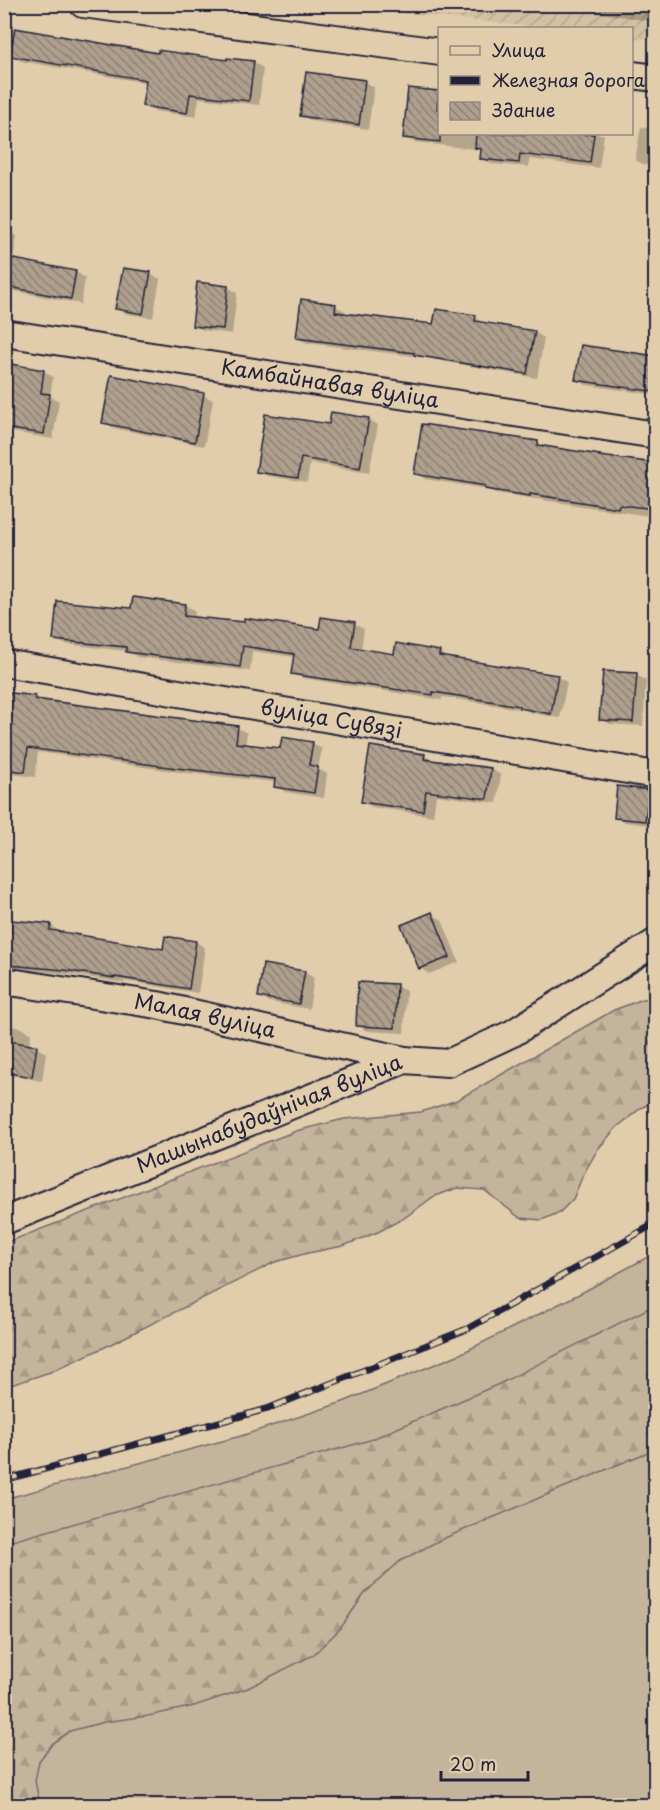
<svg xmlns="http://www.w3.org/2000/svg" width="660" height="1810" font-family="'Playpen Sans',sans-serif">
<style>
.industrial{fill:url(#industrial-furrows)}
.grass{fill:#c5b49c;stroke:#746b6c;stroke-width:1.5}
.forest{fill:url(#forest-firs);stroke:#746b6c;stroke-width:1.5}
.shadow{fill:#0003}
.building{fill:url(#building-back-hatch);stroke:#22223b;stroke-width:1.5}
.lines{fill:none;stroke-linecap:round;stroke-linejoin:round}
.lane-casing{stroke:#22223b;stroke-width:16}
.street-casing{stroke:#22223b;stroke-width:30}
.lane{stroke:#e1cdac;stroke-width:12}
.street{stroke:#e1cdac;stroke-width:26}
.rail-casing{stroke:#22223b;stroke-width:7}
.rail{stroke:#e1cdac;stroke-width:4.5;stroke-dasharray:14;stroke-linecap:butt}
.labels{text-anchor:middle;stroke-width:5;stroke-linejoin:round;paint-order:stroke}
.street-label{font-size:21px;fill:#22223b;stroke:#e1cdac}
</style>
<defs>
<pattern id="industrial-furrows" width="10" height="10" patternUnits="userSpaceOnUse" patternTransform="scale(1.5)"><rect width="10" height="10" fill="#d2c0a3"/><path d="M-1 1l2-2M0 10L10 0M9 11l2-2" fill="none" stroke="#b4a58d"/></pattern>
<pattern id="forest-firs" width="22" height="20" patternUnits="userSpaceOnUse" patternTransform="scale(1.5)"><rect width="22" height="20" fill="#c5b49c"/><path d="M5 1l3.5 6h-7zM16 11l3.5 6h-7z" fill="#a99a87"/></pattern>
<pattern id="building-back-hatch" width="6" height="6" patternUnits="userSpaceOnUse" patternTransform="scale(1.5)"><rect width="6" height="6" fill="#afa08e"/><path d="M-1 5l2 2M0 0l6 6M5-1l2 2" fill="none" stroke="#8e8275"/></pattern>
</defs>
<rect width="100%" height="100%" fill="#e1cdac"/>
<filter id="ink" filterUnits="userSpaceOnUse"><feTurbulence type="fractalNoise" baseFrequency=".0167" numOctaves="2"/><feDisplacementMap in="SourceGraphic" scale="12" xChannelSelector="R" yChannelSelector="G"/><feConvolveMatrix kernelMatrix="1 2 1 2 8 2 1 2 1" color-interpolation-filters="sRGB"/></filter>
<g filter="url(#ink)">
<polygon class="industrial" points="321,5 655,5 655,40 632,38 632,28 546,28"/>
<polygon class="grass" points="655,1253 655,1805 5,1805 4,1499 241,1436 343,1402 460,1354 585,1291"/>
<g class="forest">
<polygon points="655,998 655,1101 641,1108 616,1128 598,1149 583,1175 573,1199 560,1212 542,1220 520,1218 484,1190 457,1188 433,1197 404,1218 378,1232 343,1246 308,1253 275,1262 105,1347 50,1372 5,1387 5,1243 296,1131 344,1119 421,1112 457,1100 614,1010 643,999"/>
<polygon points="655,1305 655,1449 440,1540 400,1561 365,1593 340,1629 313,1655 248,1688 194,1706 148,1716 104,1722 70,1731 53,1743 39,1761 35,1781 40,1805 5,1805 5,1543 370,1440 499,1384"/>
</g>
<g class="shadow">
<polygon points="545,4 656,4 656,22"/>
<polygon points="12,55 159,55 254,63 263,68 259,105 199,98 196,117 154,111 144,106 147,83 21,61"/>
<polygon points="364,82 374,87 368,129 311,121 301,115"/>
<polygon points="439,92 440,134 604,134 599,168 529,159 529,167 491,164 482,158 482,150 414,142 405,137"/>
<polygon points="641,127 656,129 656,167 645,165 635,160"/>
<polygon points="4,230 17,236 13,260 76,272 85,278 81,304 4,289"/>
<polygon points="150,274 160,279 153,318 127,314 117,308"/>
<polygon points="228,287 237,293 232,334 203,330 193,325"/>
<polygon points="335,306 345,311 344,315 435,326 475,317 484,324 534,332 544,338 537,378 421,357 307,343 297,338"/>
<polygon points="656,357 656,395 586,385 577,379"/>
<polygon points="4,365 44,371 53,377 50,396 59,401 53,439 12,432 4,428"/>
<polygon points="203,395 213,400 204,446 113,428 104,422"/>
<polygon points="368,419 378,425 369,473 310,463 307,482 268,476 258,471"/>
<polygon points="538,443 547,448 656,465 656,517 496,493 488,489 425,479 415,473"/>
<polygon points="4,594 10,597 5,636 4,636"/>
<polygon points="134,599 185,605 195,611 194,618 321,631 354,624 364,629 361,650 396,655 439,652 449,658 557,677 567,682 560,718 531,713 526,710 442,697 442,700 302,678 293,673 295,657 252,651 250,671 137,657 127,651 64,644 55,639 132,610"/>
<polygon points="636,675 646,680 643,726 610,724 601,719"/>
<polygon points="4,694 34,698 42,702 237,728 247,733 245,746 282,750 312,743 322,749 318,769 327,774 324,798 285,792 276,786 276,782 187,773 38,752 35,777 4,773"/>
<polygon points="425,756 435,762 491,769 501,775 497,803 436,795 433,816 372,807 362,801"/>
<polygon points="648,791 656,796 654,826 625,822 615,817"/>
<polygon points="432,914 442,920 459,962 429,974 420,968"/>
<polygon points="50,925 60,931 59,933 164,950 166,937 196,942 205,948 198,993 124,981 124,983 75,975 19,969 9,964"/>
<polygon points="304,972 314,978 309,1009 269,1002 259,997"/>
<polygon points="396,986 406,991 404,1033 367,1031 357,1025"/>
<polygon points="4,1025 22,1028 31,1034 29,1046 37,1048 46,1053 42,1081 4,1074"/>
</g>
<g class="building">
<polygon points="15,28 158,53 158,50 227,60 227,58 254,61 249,101 190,94 187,113 142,106 146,80 10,56"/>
<polygon points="306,72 365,80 359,125 300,116"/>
<polygon points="408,88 439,91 437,109 440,109 440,142 403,138"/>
<polygon points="476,134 594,134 590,163 520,154 519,163 480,159 481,149 475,148"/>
<polygon points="4,257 76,271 71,299 4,286"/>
<polygon points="123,268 151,272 143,314 115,309"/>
<polygon points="197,282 228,286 223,329 192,326"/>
<polygon points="301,299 336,304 335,312 433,324 436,309 476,315 475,321 535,331 527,374 414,355 414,353 296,338"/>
<polygon points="581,345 656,356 656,392 575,380"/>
<polygon points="11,364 44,370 41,393 50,394 44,434 4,428 4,406"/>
<polygon points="111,375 204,393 195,442 102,423"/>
<polygon points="331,412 369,418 360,468 301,458 298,478 256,472 265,414 329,424"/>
<polygon points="422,424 538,441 538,445 600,455 599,456 656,463 656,509 619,505 618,508 530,494 530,496 485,489 485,486 414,474"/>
<polygon points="133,597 185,604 184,616 244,622 244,618 319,629 321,617 355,622 351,647 394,654 396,643 440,651 439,656 558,675 551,714 519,708 520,706 433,692 433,695 291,674 294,654 243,646 240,667 126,652 126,647 53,640 57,601 131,608"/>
<polygon points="603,671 637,673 633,722 599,720"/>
<polygon points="4,692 35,696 35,699 238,726 236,743 280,748 282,737 313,742 309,765 318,767 314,793 274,787 275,779 176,768 28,748 25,772 4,769"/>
<polygon points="370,746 425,754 424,759 491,768 487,799 426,791 423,811 361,802"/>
<polygon points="617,786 649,790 645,821 614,818"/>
<polygon points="432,912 450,957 419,969 401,925"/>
<polygon points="11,920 51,924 50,930 163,949 165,936 196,941 189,989 115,977 115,978 64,970 8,965"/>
<polygon points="263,964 305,971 299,1004 258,997"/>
<polygon points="358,982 397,984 395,1028 356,1026"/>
<polygon points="4,1040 37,1046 32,1077 4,1072"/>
</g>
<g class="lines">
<g class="lane-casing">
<polyline id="lane" points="206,20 219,4"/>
</g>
<g class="street-casing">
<g id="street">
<polyline points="83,4 440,52"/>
<polyline points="632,75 656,78"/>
<path id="s1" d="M4 333 656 435"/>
<path id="s2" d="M4 663 656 775"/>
<path id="s3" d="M4 981 157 1005 404 1060"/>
<path id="s4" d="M4 1221 404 1060 448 1063 513 1033 656 942"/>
</g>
</g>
<use href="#lane" class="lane"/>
<use href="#street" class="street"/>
<g class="rail-casing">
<polyline id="rail" points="4,1480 267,1409 467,1329 656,1223"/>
</g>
<use href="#rail" class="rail"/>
</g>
</g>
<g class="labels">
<g class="street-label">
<text dy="7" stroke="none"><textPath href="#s1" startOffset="330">Камбайнавая вуліца</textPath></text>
<text dy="7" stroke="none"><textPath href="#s2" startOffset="332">вуліца Сувязі</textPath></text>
<text dy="7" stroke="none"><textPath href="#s3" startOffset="204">Малая вуліца</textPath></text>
<text dy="7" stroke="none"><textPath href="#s4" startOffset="286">Машынабудаўнічая вуліца</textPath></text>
</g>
</g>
<rect width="660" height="1810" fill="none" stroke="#e1cdac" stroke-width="24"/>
<rect x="12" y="12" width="636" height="1786" fill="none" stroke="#22223b" stroke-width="2" filter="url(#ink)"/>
<rect x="438" y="27" width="195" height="108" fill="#e1cdac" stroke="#95897f" stroke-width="1.5"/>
<rect x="450" y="46" width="30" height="9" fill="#e1cdac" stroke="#95897f" stroke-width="1.5"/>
<text x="492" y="57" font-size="18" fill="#22223b">Улица</text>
<rect x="450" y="76" width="30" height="9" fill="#22223b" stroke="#95897f" stroke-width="1.5"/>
<text x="492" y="87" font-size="18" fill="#22223b">Железная дорога</text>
<rect x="450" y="102" width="30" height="18" fill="url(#building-back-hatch)" stroke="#95897f" stroke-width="1.5"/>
<text x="492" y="117" font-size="18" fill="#22223b">Здание</text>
<path d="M441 1771v9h87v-9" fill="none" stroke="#22223b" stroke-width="3"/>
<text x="450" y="1771" font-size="18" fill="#22223b" stroke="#e1cdac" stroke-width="4.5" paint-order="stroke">20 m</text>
</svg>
